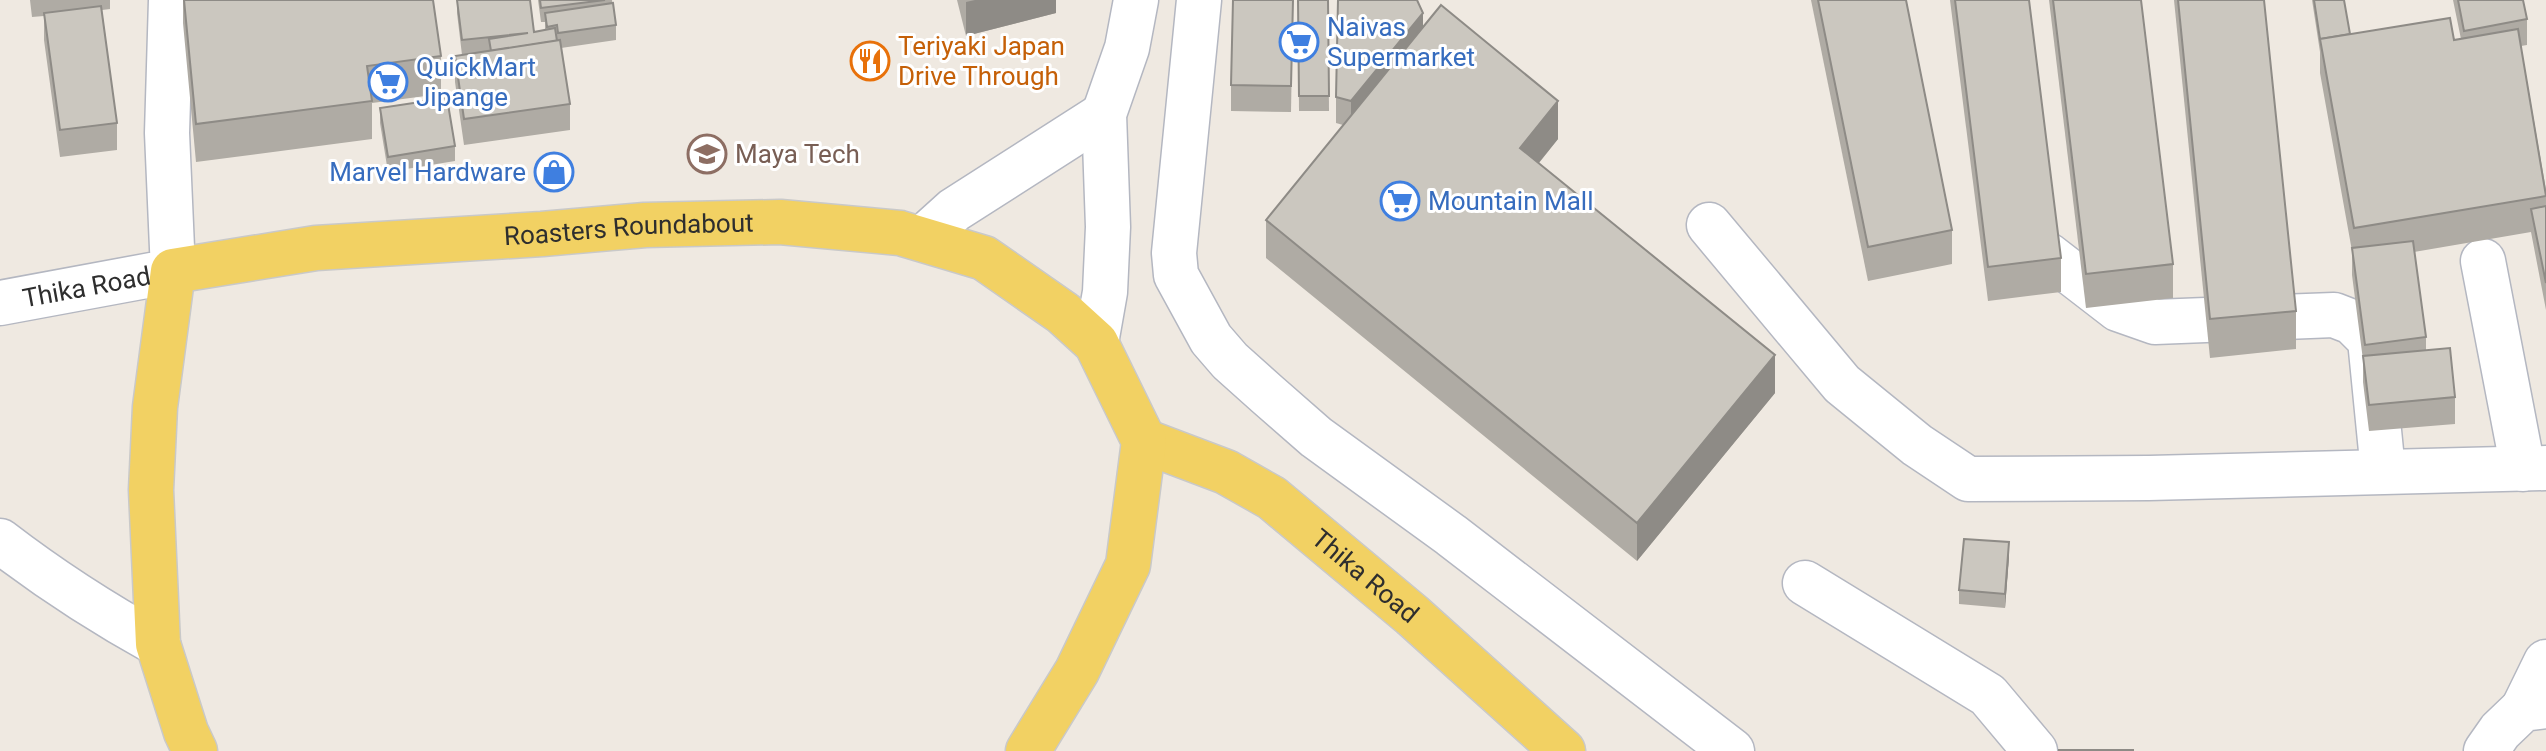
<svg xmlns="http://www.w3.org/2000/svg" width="2546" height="751" font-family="Roboto,sans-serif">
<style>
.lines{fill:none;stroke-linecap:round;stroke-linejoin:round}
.minor-casing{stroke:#b4b7c1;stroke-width:47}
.major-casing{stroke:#c9c9c9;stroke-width:47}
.minor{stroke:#fff;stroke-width:44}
.major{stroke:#f2d163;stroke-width:44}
.wall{fill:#afaba4}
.shaded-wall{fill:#8e8b86}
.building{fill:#cbc7bf;stroke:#8e8b86;stroke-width:2}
.labels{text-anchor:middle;stroke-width:6;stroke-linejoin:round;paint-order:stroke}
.shop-label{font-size:26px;fill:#366cbe;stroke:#fff;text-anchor:start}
.food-label{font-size:26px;fill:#c56008;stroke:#fff;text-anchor:start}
.education-label{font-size:26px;fill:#785e54;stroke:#fff;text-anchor:start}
.street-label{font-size:26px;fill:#2e2e2e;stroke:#fff}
</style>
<rect width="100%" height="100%" fill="#efe9e1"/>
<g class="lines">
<g class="minor-casing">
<g id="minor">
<polyline points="1199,0 1174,253 1176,275 1211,339 1230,361 1268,395 1316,437 1451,535 1732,751"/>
<polyline points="1709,225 1842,384 1917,445 1968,479 2149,478 2546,468"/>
<polyline points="923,238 954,210 1104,114"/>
<polyline points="2048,255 2118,309 2155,322 2334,315 2352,322 2370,340 2383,471"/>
<polyline points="2483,261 2523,469"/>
<path id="s1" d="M0 303 173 271 167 133 171 0"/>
<polyline points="1096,343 1105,292 1108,227 1104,114 1127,48 1136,0"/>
<path d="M0 541C52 581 100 612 158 644"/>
<polyline points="1805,583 1988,695 2035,751"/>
<polyline points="2523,709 2546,662"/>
<polyline points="2486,751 2500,731 2523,709 2546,706"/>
</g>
</g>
<g class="major-casing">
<g id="major">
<path id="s2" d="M1144 441 1226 472 1272 498 1412 615 1563 751"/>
<path id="s3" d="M195 751 186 732 158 644 151 490 155 407 173 271 316 248 542 234 645 225 780 222 900 233 984 258 1063 313 1096 343 1144 441 1128 565 1077 671 1028 751"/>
</g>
</g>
<use href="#minor" class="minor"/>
<use href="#major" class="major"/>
</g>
<g class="wall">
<polygon points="30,0 110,0 110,9 102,10 117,123 117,150 60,157 44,40 44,16 32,17"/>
<polygon points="183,0 433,0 441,56 441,94 372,103 372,139 196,162 183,23"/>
<polygon points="457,0 534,32 545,30 545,22 541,22 538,0 612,0 616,25 616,40 561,48 570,104 570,130 464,145 455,82 455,56 462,55 457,13"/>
<polygon points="957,0 1056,0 1056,13 966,36"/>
<polygon points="1293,0 1291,112 1231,111 1231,85"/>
<polygon points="1298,0 1328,0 1329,111 1299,111"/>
<polygon points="1811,0 1906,0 1952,230 1952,264 1868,281"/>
<polygon points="1950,0 2029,0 2061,258 2061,292 1988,301"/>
<polygon points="2049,0 2141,0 2173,264 2173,298 2086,308"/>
<polygon points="2174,0 2264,0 2296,311 2296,349 2210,358"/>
<polygon points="2312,0 2344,0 2350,34 2454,40 2461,39 2453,0 2523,0 2527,19 2527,45 2521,46 2546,190 2546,310 2531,232 2414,252 2426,337 2426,350 2455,397 2455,424 2369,431 2363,382 2363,360 2352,275 2352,251 2320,73 2320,52"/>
<polygon points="1423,27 1558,139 1539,163 1775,393 1637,561 1266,258 1266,220 1343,125 1336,123 1336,97"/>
<polygon points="380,108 455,146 455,161 388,172 380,123"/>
<polygon points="2009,557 2005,608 1959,604 1959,590"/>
</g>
<g class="shaded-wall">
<polygon points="975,0 1056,0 1056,13 966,36 966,2"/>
<polygon points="1423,13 1423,39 1351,127 1351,101"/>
<polygon points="1558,101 1558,139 1520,186 1520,148"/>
<polygon points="1775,355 1775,393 1637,561 1637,523"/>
<polygon points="2009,542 2009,557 2005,608 2005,594"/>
</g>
<g class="building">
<polygon points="184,0 433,0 441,56 367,66 372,101 196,124"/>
<polygon points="457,0 530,0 534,32 555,28 557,41 491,51 489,39 528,33 462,40"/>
<polygon points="540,0 605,0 541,8"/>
<polygon points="1233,0 1293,0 1291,86 1231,85"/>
<polygon points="1298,0 1328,0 1329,96 1299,96"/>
<polygon points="1338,0 1417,0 1423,13 1351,101 1336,97"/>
<polygon points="1818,0 1906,0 1952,230 1868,247"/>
<polygon points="1955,0 2029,0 2061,258 1988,267"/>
<polygon points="2053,0 2141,0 2173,264 2086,274"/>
<polygon points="2178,0 2264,0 2296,311 2210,319"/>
<polygon points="2314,0 2344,0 2350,34 2320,39"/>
<polygon points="2458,0 2523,0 2527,19 2464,31"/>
<polygon points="613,3 616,25 558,33 557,25 547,27 545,13"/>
<polygon points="1441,5 1558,101 1520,148 1775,355 1637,523 1266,220"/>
<polygon points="101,6 117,123 60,130 44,13"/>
<polygon points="2450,18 2454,40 2518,29 2546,196 2354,228 2320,39"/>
<polygon points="560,40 570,104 464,119 455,56"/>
<polygon points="447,98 455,146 388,157 380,108"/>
<polygon points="2546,206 2546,283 2531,209"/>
<polygon points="2413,241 2426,337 2365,345 2352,248"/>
<polygon points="2450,348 2455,397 2369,405 2363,356"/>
<polygon points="1964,539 2009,542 2005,594 1959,590"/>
<rect x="2059" y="750" width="74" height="1"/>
</g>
<defs>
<g id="supermarket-ring" transform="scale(2)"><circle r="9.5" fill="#fff" stroke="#3f7fe0" stroke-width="1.5"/><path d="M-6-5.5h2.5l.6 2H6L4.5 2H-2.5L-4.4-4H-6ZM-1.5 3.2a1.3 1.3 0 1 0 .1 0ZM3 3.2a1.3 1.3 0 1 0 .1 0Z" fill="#3f7fe0"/></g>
<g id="restaurant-ring" transform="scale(2)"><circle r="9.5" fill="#fff" stroke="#e8710a" stroke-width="1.5"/><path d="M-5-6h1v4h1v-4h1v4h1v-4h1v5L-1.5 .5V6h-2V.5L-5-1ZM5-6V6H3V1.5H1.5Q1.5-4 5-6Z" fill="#e8710a"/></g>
<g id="university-ring" transform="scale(2)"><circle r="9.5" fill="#fff" stroke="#8d6e63" stroke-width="1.5"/><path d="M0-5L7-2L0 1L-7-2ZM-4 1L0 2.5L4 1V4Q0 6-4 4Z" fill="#8d6e63"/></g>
<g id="shop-ring" transform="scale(2)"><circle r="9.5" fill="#fff" stroke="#3f7fe0" stroke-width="1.5"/><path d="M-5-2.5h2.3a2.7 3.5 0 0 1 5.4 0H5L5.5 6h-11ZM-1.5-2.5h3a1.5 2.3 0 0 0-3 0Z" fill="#3f7fe0"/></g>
</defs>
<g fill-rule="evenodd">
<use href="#supermarket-ring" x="1299" y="42"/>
<use href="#restaurant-ring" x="870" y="61"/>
<use href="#supermarket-ring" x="388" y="82"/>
<use href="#university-ring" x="707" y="154"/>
<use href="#shop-ring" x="554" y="172"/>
<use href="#supermarket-ring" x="1400" y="201"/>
</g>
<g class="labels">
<g class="shop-label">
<text x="1327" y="36">Naivas<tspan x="1327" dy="30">Supermarket</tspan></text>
<text x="416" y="76">QuickMart<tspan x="416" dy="30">Jipange</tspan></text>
<text x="526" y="181" text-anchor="end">Marvel Hardware</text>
<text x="1428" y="210">Mountain Mall</text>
</g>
<g class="food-label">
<text x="898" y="55">Teriyaki Japan<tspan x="898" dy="30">Drive Through</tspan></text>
</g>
<g class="education-label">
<text x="735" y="163">Maya Tech</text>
</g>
<g class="street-label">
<text dy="9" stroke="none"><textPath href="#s3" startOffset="946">Roasters Roundabout</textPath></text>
<text dy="9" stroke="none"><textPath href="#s1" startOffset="88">Thika Road</textPath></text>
<text dy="9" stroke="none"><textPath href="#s2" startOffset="262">Thika Road</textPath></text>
</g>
</g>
</svg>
